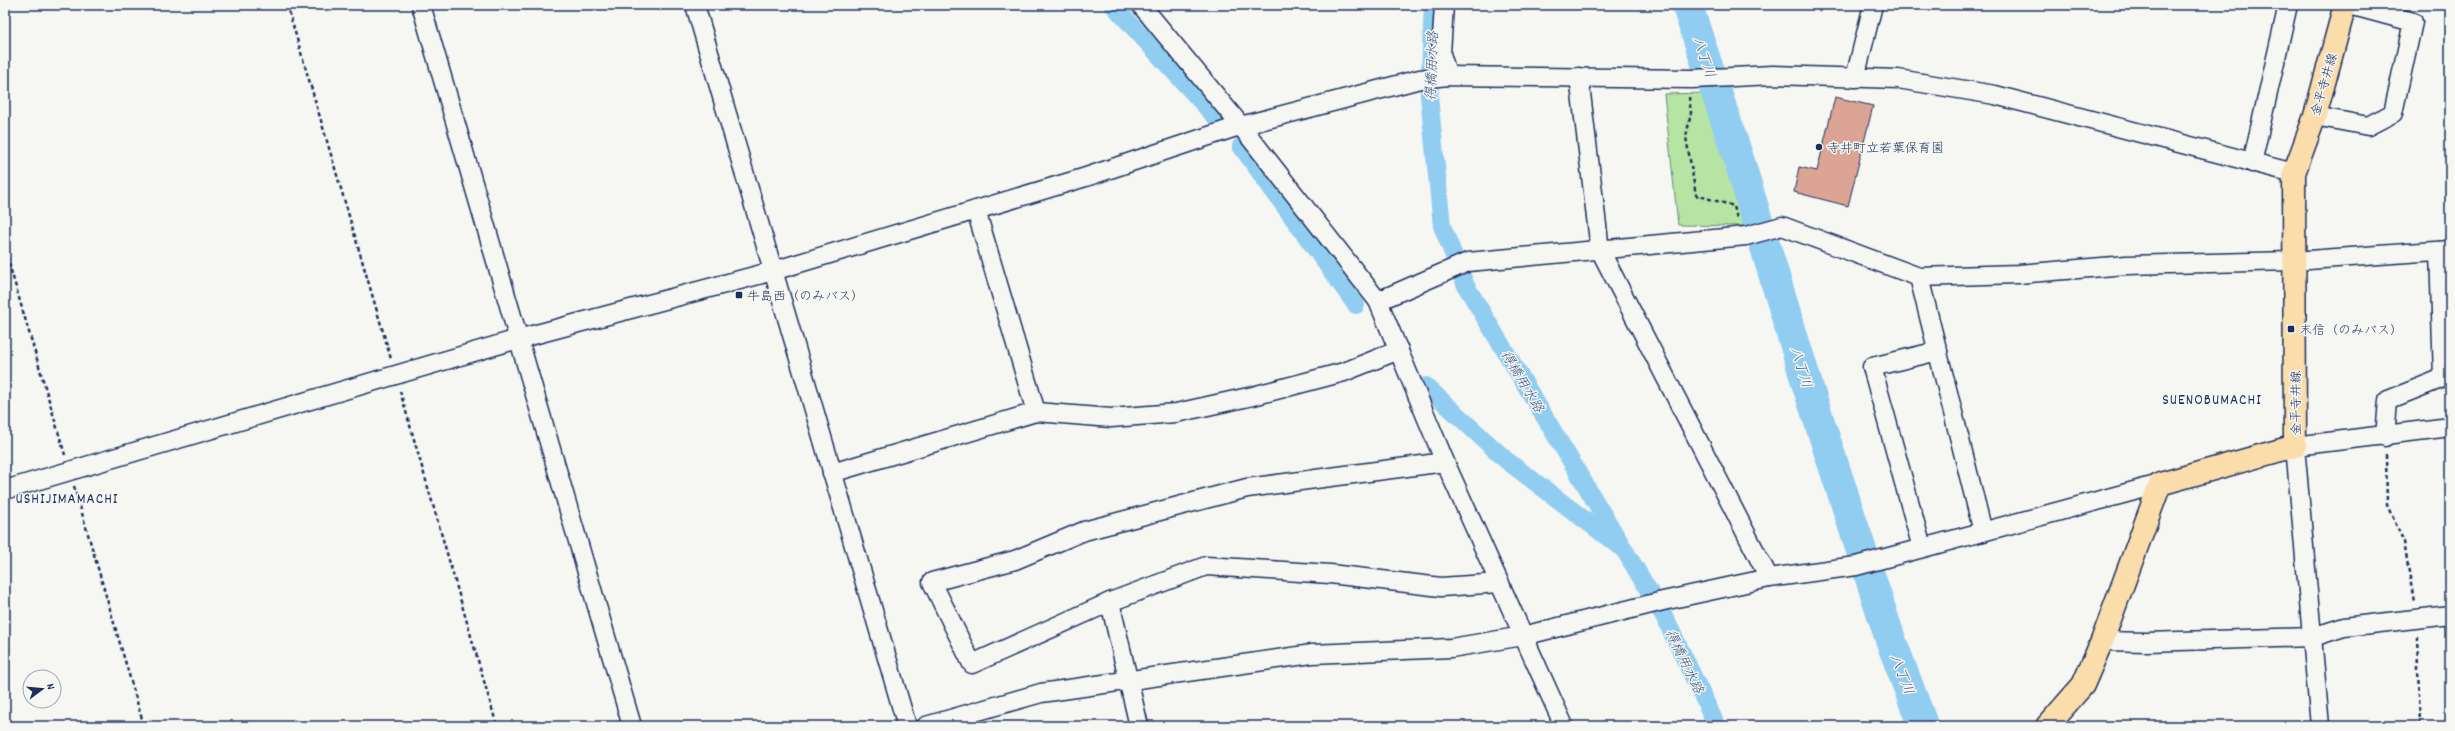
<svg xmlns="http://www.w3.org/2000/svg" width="2455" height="731" font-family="Dekko,'Klee One',sans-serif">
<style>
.green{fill:#b6e4a3;stroke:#688a80}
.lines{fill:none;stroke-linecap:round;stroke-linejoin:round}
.canal{stroke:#91cdf1;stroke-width:18}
.river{stroke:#91cdf1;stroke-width:31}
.building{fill:#dca495;stroke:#1b2f5e}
.minor-casing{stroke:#1b2f5e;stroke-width:21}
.major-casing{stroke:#1b2f5e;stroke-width:25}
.path{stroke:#1b2f5e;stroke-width:2.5;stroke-dasharray:4 3;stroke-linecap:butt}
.minor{stroke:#f6f6f2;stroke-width:18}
.major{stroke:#fbddab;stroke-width:22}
.poi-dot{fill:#1b2f5e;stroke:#f6f6f2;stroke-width:1.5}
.labels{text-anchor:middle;stroke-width:3;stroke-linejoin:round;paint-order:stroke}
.street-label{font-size:13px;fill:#1b2f5e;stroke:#f6f6f2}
.poi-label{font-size:13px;fill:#1b2f5e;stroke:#f6f6f2;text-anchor:start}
.water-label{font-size:14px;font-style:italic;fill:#385683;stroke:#f6f6f2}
.quarter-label{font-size:15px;letter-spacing:1px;fill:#1b2f5e;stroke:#f6f6f2}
</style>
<rect width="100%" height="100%" fill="#f6f6f2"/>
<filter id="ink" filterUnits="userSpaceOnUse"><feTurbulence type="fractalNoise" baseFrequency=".025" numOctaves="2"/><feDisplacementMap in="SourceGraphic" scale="8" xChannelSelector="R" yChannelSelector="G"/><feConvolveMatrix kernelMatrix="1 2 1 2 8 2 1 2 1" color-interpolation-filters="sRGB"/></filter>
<g filter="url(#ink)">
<polygon class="green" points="1706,93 1747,226 1678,225 1664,94"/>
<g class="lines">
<g class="canal">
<polyline points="1113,5 1218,120"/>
<polyline points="1433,5 1429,96 1442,226 1466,286 1664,616 1717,726"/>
<polyline points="1241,146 1356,305"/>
<polyline points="1426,386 1506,460 1618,545"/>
</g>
<polyline class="river" points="1687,5 1739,160 1808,387 1890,638 1923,726"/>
</g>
<polygon class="building" points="1835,97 1873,106 1848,206 1794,192 1799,167 1817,171"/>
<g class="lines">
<g class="minor-casing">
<g id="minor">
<polyline points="421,5 632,726"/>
<polyline points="695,5 907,726"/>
<polyline points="1141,5 1241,126 1378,301 1445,462 1564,726"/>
<polyline points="1444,5 1441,54 1448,76"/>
<polyline points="1579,77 1600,250 1769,578"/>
<polyline points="1855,78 1873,5"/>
<polyline points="2315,116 2368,126 2393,113 2413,22 2350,5"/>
<polyline points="2252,163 2288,5"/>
<polyline points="976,210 1036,412"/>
<polyline points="1919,277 1983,532"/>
<polyline points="1378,301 1468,262 1746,236 1782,226 1919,277 2019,274 2126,265 2294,261 2450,250"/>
<polyline points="2385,437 2388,400 2443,378 2439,251"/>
<polyline points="1445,462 1247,488 1084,531 1015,560 932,582 972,664 1110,602 1206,566 1330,574 1441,587 1500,583"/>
<polyline points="832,473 1036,412 1111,418 1176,413 1253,396 1344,372 1399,350"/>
<polyline points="5,490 518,339 773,271 1086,177 1233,128 1420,79 1448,76 1692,79 1773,75 1898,79 1995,95 2294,173"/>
<polyline points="1922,548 1872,367 1938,351"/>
<polyline points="1110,602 1139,726"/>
<polyline points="2102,641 2147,642 2313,637 2344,627 2450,615"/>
<polyline points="926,726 1041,693 1312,654 1451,648 1523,636 1663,601 1769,578 1856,566 2160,484"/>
<polyline points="2320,726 2295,446 2450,427"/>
</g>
</g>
<g class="major-casing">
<polyline id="major" points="2047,726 2083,685 2102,641 2160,484 2295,446 2294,173 2315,116 2345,5"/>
</g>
<g class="path">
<polyline points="287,5 391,359"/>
<polyline points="1689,97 1691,113 1686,137 1696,195 1734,206 1737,219"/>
<polyline points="5,250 65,455"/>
<polyline points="400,391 497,726"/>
<polyline points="2386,454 2387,505 2404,542 2414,602"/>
<polyline points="74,486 144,726"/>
<polyline points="2417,637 2420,726"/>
</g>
<use href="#minor" class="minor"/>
<use href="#major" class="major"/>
</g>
</g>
<g class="poi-dot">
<circle cx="1819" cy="147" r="4"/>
<rect x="735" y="291" width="8" height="8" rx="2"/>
<rect x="2287" y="325" width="8" height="8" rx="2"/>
</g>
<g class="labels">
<g class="street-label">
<text transform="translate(2323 84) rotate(-74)" y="5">金平寺井線</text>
<text transform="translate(2295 403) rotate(-90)" y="5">金平寺井線</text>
</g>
<g class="poi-label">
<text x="1827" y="152">寺井町立若葉保育園</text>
<text x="747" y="300">牛島西（のみバス）</text>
<text x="2299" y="334">末信（のみバス）</text>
</g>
<g class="water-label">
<text transform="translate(1705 57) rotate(72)" y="5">八丁川</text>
<text transform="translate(1431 66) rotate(-88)" y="5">得橋用水路</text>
<text transform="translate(1802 367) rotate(73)" y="5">八丁川</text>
<text transform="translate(1523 381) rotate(59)" y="5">得橋用水路</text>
<text transform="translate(1685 661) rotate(64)" y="5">得橋用水路</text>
<text transform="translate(1903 674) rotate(69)" y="5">八丁川</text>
</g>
<g class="quarter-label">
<text x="2212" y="404">SUENOBUMACHI</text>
<text x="67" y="503">USHIJIMAMACHI</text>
</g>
</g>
<rect width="2455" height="731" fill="none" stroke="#f6f6f2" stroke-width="20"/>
<rect x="10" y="10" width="2435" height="711" fill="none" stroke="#1b2f5e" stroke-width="1.5" filter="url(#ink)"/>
<g transform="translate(42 689) rotate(74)"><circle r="19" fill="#f6f6f2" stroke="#9ea6b7"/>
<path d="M0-3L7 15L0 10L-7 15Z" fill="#1b2f5e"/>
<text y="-6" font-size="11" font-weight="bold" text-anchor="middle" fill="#1b2f5e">N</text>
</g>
</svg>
